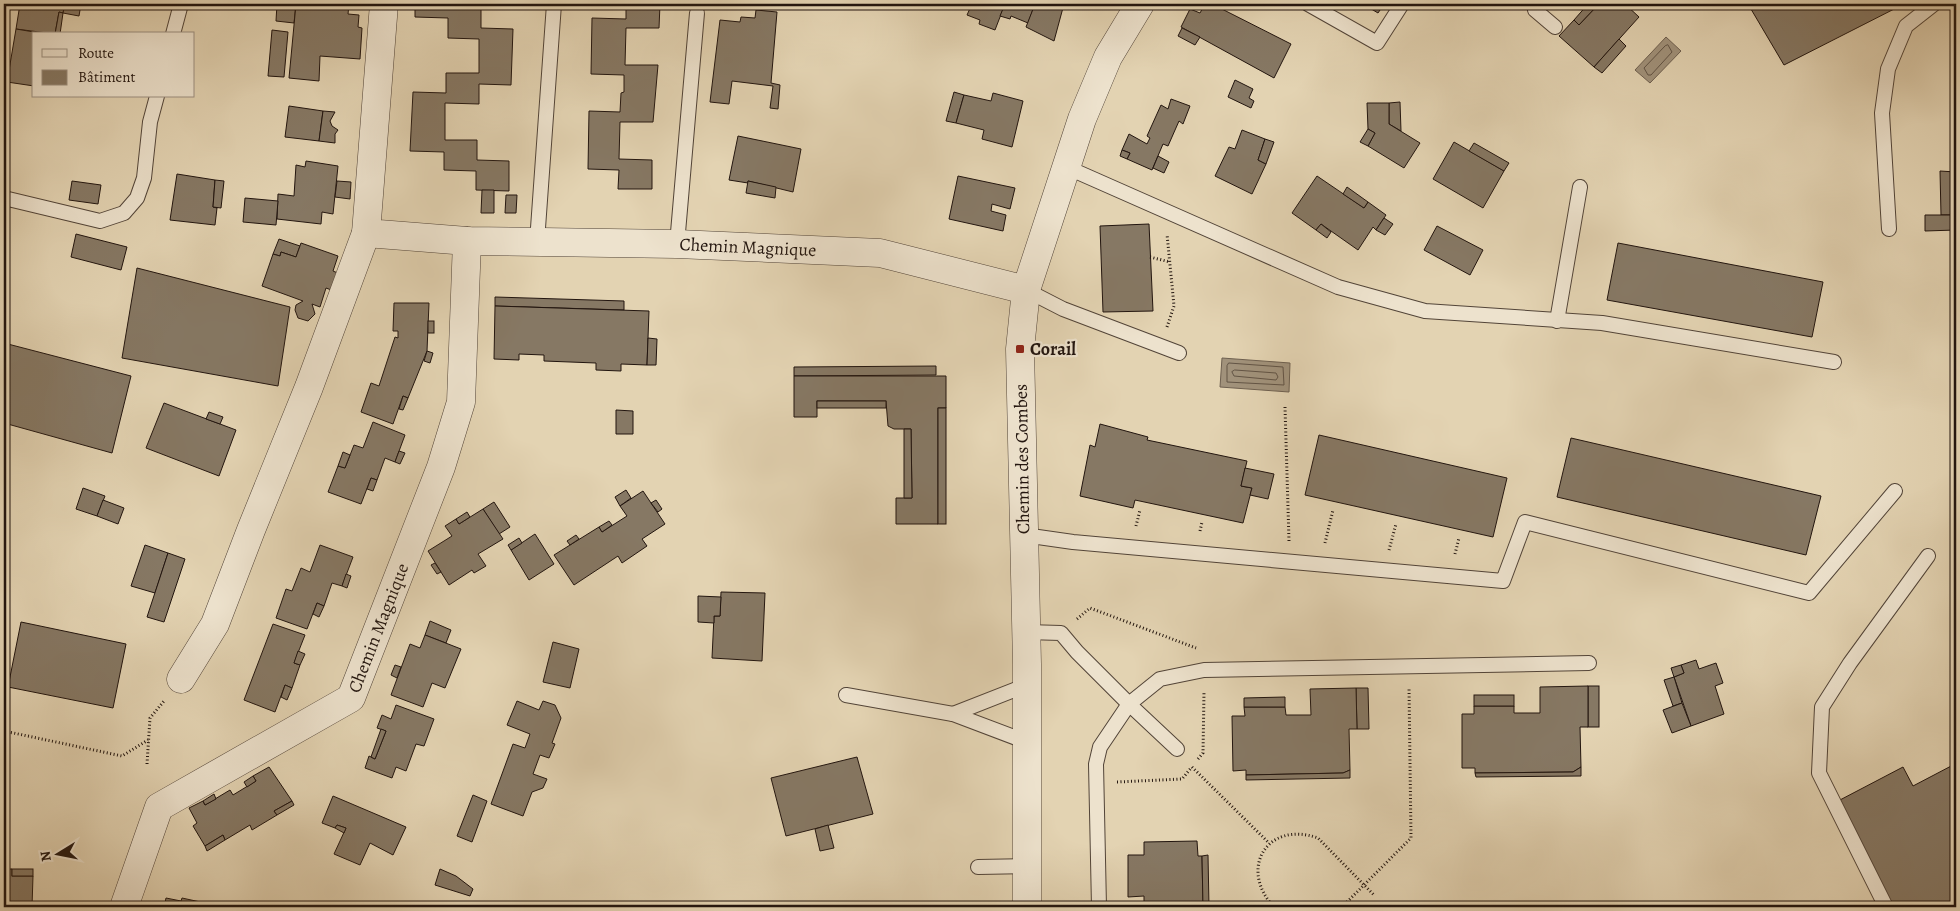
<svg xmlns="http://www.w3.org/2000/svg" width="1960" height="911" font-family="Alegreya,serif">
<style>
.water{fill:#a1927b;stroke:#6e6050}
.lines{fill:none;stroke-linecap:round;stroke-linejoin:round}
.shore{stroke:#625445;stroke-width:1}
.building{fill:#867864;stroke:#22150f}
.lane-casing{stroke:#524438;stroke-width:16}
.street-casing{stroke:#524438;stroke-width:29}
.path{stroke:#22150f;stroke-width:3;stroke-dasharray:1 2.5;stroke-linecap:butt}
.lane{stroke:#ede2cd;stroke-width:14}
.street{stroke:#ede2cd;stroke-width:28}
.poi-dot{fill:#8f2418;stroke:#ede2cd;stroke-width:2}
.labels{text-anchor:middle;stroke-width:4.5;stroke-linejoin:round;paint-order:stroke}
.street-label{font-size:18px;fill:#22150f;stroke:#ede2cd}
.poi-label{font-size:18px;font-weight:bold;fill:#22150f;stroke:#ede2cd;text-anchor:start}
</style>
<rect width="100%" height="100%" fill="#e3d3b2"/>
<filter id="stains"><feTurbulence type="fractalNoise" baseFrequency=".004" numOctaves="4"/><feColorMatrix values="0 0 0 0 .2 0 0 0 0 .09 0 0 0 0 .02 0 0 0 .5 -.17"/></filter>
<radialGradient id="worn" r=".72"><stop offset=".6" stop-color="#630" stop-opacity="0"/><stop offset="1" stop-color="#630" stop-opacity=".3"/></radialGradient>
<g class="water">
<polygon points="1666,37 1681,51 1650,83 1635,70"/>
<polygon points="1222,358 1290,363 1289,392 1220,387"/>
</g>
<g class="lines">
<g class="shore">
<polygon points="1668,45 1672,52 1651,75 1648,75 1644,68 1665,46"/>
<polygon points="1229,363 1283,367 1284,385 1227,382 1227,366"/>
<polygon points="1235,370 1276,373 1278,377 1276,380 1234,376 1232,372"/>
</g>
</g>
<g class="building">
<polygon points="20,4 65,4 63,13 59,12 55,34 16,29"/>
<polygon points="65,4 81,4 79,16 63,13"/>
<polygon points="249,4 274,4 273,7"/>
<polygon points="277,4 296,4 294,23 276,21"/>
<polygon points="296,4 349,4 348,14 359,15 358,27 362,28 360,59 320,56 319,81 289,78"/>
<polygon points="415,4 449,4 449,7 481,8 481,28 513,29 511,85 479,84 479,104 445,103 445,140 477,140 477,160 509,161 509,191 476,190 476,171 444,170 444,152 410,151 413,92 446,93 446,73 479,73 479,39 448,38 448,18 415,17"/>
<polygon points="626,4 660,4 659,28 626,28 625,65 658,65 653,122 620,122 619,159 652,160 652,189 618,189 619,170 588,169 589,111 620,112 621,93 624,92 624,75 591,74 592,18 626,19"/>
<polygon points="972,4 1005,4 995,30 979,24 980,20 967,15"/>
<polygon points="1005,4 1035,4 1028,23 1011,16 1010,19 1000,16"/>
<polygon points="1035,4 1048,8 1049,4 1064,4 1054,41 1026,27"/>
<polygon points="1205,4 1212,4 1291,44 1274,78 1181,27 1190,9 1200,13"/>
<polygon points="1363,4 1384,4 1378,13"/>
<polygon points="1588,4 1596,7 1579,25 1574,20"/>
<polygon points="1599,4 1625,4 1639,17 1594,67 1559,36 1574,20 1579,25"/>
<polygon points="1748,4 1904,4 1784,65"/>
<polygon points="756,10 777,12 771,83 780,85 778,109 770,108 773,86 732,81 729,104 710,102 720,20 740,22 741,17 755,18"/>
<polygon points="59,12 63,13 60,34 55,34"/>
<polygon points="1182,28 1200,37 1195,45 1178,36"/>
<polygon points="16,29 46,34 34,34 34,86 7,82"/>
<polygon points="272,30 288,32 284,77 268,76"/>
<polygon points="1619,39 1626,46 1602,73 1594,67"/>
<polygon points="1235,80 1253,89 1249,98 1254,101 1251,108 1228,97"/>
<polygon points="954,92 964,95 956,123 946,121"/>
<polygon points="993,93 1023,101 1012,147 982,139 984,130 956,123 964,95 991,101"/>
<polygon points="1171,99 1190,106 1183,124 1179,121 1168,146 1163,144 1152,170 1127,159 1130,153 1122,150 1129,134 1147,144 1150,138 1147,136 1161,105 1168,109"/>
<polygon points="1400,102 1401,131 1389,124 1389,103"/>
<polygon points="1367,103 1389,103 1389,124 1420,143 1404,168 1368,146 1375,133 1368,129"/>
<polygon points="289,106 323,111 319,141 285,137"/>
<polygon points="323,111 335,112 330,121 332,126 338,130 335,134 335,143 319,141"/>
<polygon points="1368,129 1375,133 1368,146 1360,142"/>
<polygon points="1242,130 1265,139 1258,160 1266,164 1252,194 1215,176 1229,147 1235,149"/>
<polygon points="738,136 801,149 793,192 748,181 748,183 729,180"/>
<polygon points="1265,139 1274,142 1266,164 1258,160"/>
<polygon points="1454,142 1504,171 1483,208 1433,179"/>
<polygon points="1474,143 1509,163 1504,171 1469,151"/>
<polygon points="1122,150 1130,153 1127,159 1120,156"/>
<polygon points="1158,156 1169,162 1164,173 1153,168"/>
<polygon points="306,161 338,166 333,214 322,212 321,224 277,219 278,194 294,196 296,165 305,167"/>
<polygon points="1940,171 1956,172 1956,215 1941,215"/>
<polygon points="177,174 215,180 213,207 217,208 215,225 170,220"/>
<polygon points="958,176 1015,188 1010,209 992,204 991,211 1006,215 1003,231 949,219"/>
<polygon points="1317,176 1364,208 1368,202 1386,215 1376,230 1373,227 1358,250 1321,224 1316,230 1292,213"/>
<polygon points="215,180 224,181 221,208 213,207"/>
<polygon points="72,181 101,185 98,204 69,200"/>
<polygon points="337,181 351,182 350,199 335,197"/>
<polygon points="748,181 776,187 775,198 746,193"/>
<polygon points="1347,187 1368,202 1364,208 1343,194"/>
<polygon points="482,190 494,190 494,213 481,213"/>
<polygon points="506,195 517,195 516,213 505,213"/>
<polygon points="245,198 278,201 276,225 243,222"/>
<polygon points="1925,215 1956,215 1956,230 1925,231"/>
<polygon points="1384,218 1393,224 1385,235 1376,230"/>
<polygon points="1149,224 1153,311 1103,312 1100,226"/>
<polygon points="1321,224 1331,232 1327,238 1316,230"/>
<polygon points="1437,226 1483,250 1470,275 1424,250"/>
<polygon points="76,234 127,247 121,270 71,257"/>
<polygon points="279,239 300,246 296,257 281,252 280,256 273,254"/>
<polygon points="301,243 338,256 333,271 340,274 334,291 326,288 320,307 312,304 315,314 308,321 298,318 295,310 296,305 303,301 262,286 273,254 280,256 281,252 296,257"/>
<polygon points="1618,243 1823,282 1812,337 1607,300"/>
<polygon points="137,268 290,307 278,386 122,358"/>
<polygon points="495,297 624,301 624,310 495,306"/>
<polygon points="394,303 429,303 427,351 408,398 403,396 393,424 361,412 371,383 379,386 395,337 398,338 398,331 393,331"/>
<polygon points="495,306 649,311 647,365 621,364 621,371 596,370 596,363 544,361 544,355 519,354 519,360 494,359"/>
<rect x="428" y="321" width="6" height="12"/>
<polygon points="648,338 657,339 656,365 647,365"/>
<polygon points="4,343 131,376 112,453 4,423"/>
<polygon points="427,351 433,353 430,363 424,361"/>
<polygon points="936,366 936,375 794,376 794,367"/>
<polygon points="794,376 946,376 946,408 938,408 938,524 896,524 896,498 912,498 911,429 894,429 888,426 886,401 817,401 817,417 794,417"/>
<polygon points="403,396 408,398 403,410 399,409"/>
<rect x="817" y="401" width="69" height="7"/>
<polygon points="164,403 236,430 219,476 146,448"/>
<rect x="938" y="408" width="8" height="116"/>
<polygon points="616,410 633,411 633,434 616,434"/>
<polygon points="209,412 223,417 220,424 206,419"/>
<polygon points="373,422 405,435 395,462 385,458 377,480 371,478 361,504 328,492 338,466 345,468 354,445 363,448"/>
<polygon points="1100,424 1148,437 1147,440 1247,461 1241,486 1252,488 1243,523 1135,500 1133,508 1080,496 1090,445 1095,447"/>
<polygon points="904,429 911,429 912,498 904,498"/>
<polygon points="1319,435 1507,478 1493,537 1305,495"/>
<polygon points="1571,438 1821,496 1806,555 1557,497"/>
<polygon points="399,451 405,453 400,464 395,462"/>
<polygon points="343,452 350,455 345,468 338,466"/>
<polygon points="1245,468 1274,474 1268,499 1250,495 1252,488 1241,486"/>
<polygon points="371,478 377,480 373,491 367,489"/>
<polygon points="83,488 105,496 97,516 76,509"/>
<polygon points="626,490 631,498 620,506 615,497"/>
<polygon points="643,491 665,524 642,539 647,546 622,563 618,556 574,585 554,555 599,527 602,532 627,516 620,506"/>
<polygon points="103,500 124,508 118,524 97,516"/>
<polygon points="656,500 662,509 658,512 651,503"/>
<polygon points="494,502 510,527 499,534 483,509"/>
<polygon points="483,509 503,539 478,554 486,566 474,573 472,570 449,585 428,551 452,536 445,526 456,519 459,524"/>
<polygon points="467,512 470,517 459,524 456,519"/>
<polygon points="609,521 612,525 602,532 599,527"/>
<polygon points="535,534 554,564 529,580 511,550"/>
<polygon points="576,535 579,539 570,545 567,541"/>
<polygon points="519,538 522,543 511,550 508,545"/>
<polygon points="145,545 168,553 155,593 131,586"/>
<polygon points="320,545 353,557 342,586 332,583 324,606 317,603 307,629 276,618 286,589 292,591 301,568 310,572"/>
<polygon points="168,553 185,559 164,622 147,617"/>
<polygon points="435,563 441,572 437,574 431,565"/>
<polygon points="346,574 351,576 347,588 342,586"/>
<polygon points="721,592 765,593 762,661 712,658 714,616 720,616"/>
<polygon points="698,596 721,597 720,616 714,616 714,623 698,622"/>
<polygon points="317,603 324,606 319,617 313,614"/>
<polygon points="430,621 451,630 446,643 425,635"/>
<polygon points="21,622 126,644 113,708 8,687"/>
<polygon points="273,624 305,635 294,663 300,665 292,688 285,685 275,712 244,700"/>
<polygon points="425,635 461,649 445,688 432,683 423,707 391,695 410,644 420,648"/>
<polygon points="553,642 579,649 570,688 543,682"/>
<polygon points="298,651 305,654 300,665 294,663"/>
<polygon points="1696,660 1699,669 1716,663 1723,683 1715,686 1724,714 1691,726 1674,677 1684,673 1681,665"/>
<polygon points="395,665 401,667 397,678 391,675"/>
<polygon points="1681,665 1684,673 1674,677 1671,668"/>
<polygon points="1674,677 1682,703 1673,706 1664,680"/>
<polygon points="285,685 292,688 287,700 281,697"/>
<rect x="1588" y="686" width="11" height="41"/>
<polygon points="1588,686 1588,727 1580,727 1581,767 1573,772 1475,773 1475,768 1462,768 1462,714 1474,714 1474,706 1514,706 1514,713 1540,713 1540,687"/>
<polygon points="1356,688 1368,688 1369,729 1357,729"/>
<polygon points="1356,688 1357,729 1349,729 1350,770 1343,773 1246,775 1246,770 1233,771 1232,716 1245,716 1244,707 1285,707 1286,715 1311,715 1310,689"/>
<rect x="1474" y="695" width="40" height="11"/>
<polygon points="1285,697 1285,707 1244,707 1244,698"/>
<polygon points="517,701 539,710 543,701 555,705 561,718 552,743 555,744 549,758 540,755 533,774 547,779 543,788 532,792 523,816 491,804 513,744 525,748 530,734 507,725"/>
<polygon points="1682,703 1691,726 1672,733 1663,710"/>
<polygon points="396,705 434,719 424,746 416,744 406,771 396,767 392,778 365,768 369,756 375,759 386,731 377,728 382,715 391,719"/>
<polygon points="381,729 386,731 375,759 371,757"/>
<polygon points="857,757 873,814 786,836 771,778"/>
<polygon points="1955,764 1956,907 1891,907 1838,801 1903,767 1913,786"/>
<polygon points="269,767 292,801 274,811 277,815 252,830 250,825 225,840 223,835 205,846 193,826 197,823 189,808 203,801 205,805 230,790 233,795 256,781 253,776"/>
<polygon points="1581,767 1581,776 1476,777 1475,773 1573,772"/>
<polygon points="1350,770 1350,778 1246,780 1246,775 1343,773"/>
<polygon points="253,776 256,781 247,787 244,782"/>
<polygon points="214,794 216,799 205,805 203,801"/>
<polygon points="473,795 487,801 472,842 457,836"/>
<polygon points="333,796 406,827 393,855 370,843 360,865 334,854 346,828 337,825 335,828 322,823"/>
<polygon points="292,801 294,805 277,815 274,811"/>
<polygon points="337,825 346,828 344,833 335,828"/>
<polygon points="828,825 834,848 820,851 815,829"/>
<polygon points="223,835 225,840 207,851 205,846"/>
<polygon points="1197,841 1198,856 1202,856 1203,907 1144,907 1144,896 1128,897 1128,855 1144,855 1144,842"/>
<polygon points="1208,855 1209,907 1203,907 1202,856"/>
<polygon points="4,869 12,869 12,876 33,876 32,907 4,907"/>
<rect x="12" y="869" width="21" height="7"/>
<polygon points="440,869 456,876 473,889 470,896 435,885"/>
<polygon points="166,898 181,901 182,898 205,903 204,907 164,907"/>
<polygon points="741,902 743,907 727,907"/>
</g>
<g class="lines">
<g class="lane-casing">
<g id="lane">
<polyline points="1308,4 1377,43 1402,4"/>
<polyline points="1534,4 1535,10 1555,27"/>
<polyline points="173,34 181,4"/>
<polyline points="1066,167 1338,287 1425,311 1602,323 1834,362"/>
<polyline points="4,198 100,221 124,213 137,198 144,178 150,122 157,96"/>
<polyline points="1889,229 1882,113 1888,69 1906,26 1934,4"/>
<polyline points="537,242 554,4"/>
<polyline points="677,244 697,13"/>
<polyline points="1026,290 1063,309 1179,353"/>
<polyline points="1557,321 1580,187"/>
<polyline points="1024,535 1073,542 1503,581 1525,522 1809,593 1895,491"/>
<polyline points="1026,632 1061,633 1077,652 1129,704 1160,679 1204,670 1589,663"/>
<polyline points="846,695 953,714 1027,742"/>
<polyline points="953,714 1027,685"/>
<polyline points="978,867 1027,866"/>
<polyline points="1099,907 1096,764 1100,747 1129,704 1177,749"/>
<polyline points="1886,907 1819,773 1822,707 1850,663 1928,556"/>
</g>
</g>
<g class="street-casing">
<g id="street">
<path id="s1" d="M384 4 366 233 467 241 677 244 880 253 1026 290"/>
<polyline points="181,679 215,624 251,530 309,387 366,233"/>
<path id="s2" d="M124 907 159 807 351 698 441 467 461 402 467 241"/>
<polyline points="1027,907 1027,664 1020,349 1026,290 1082,119 1108,57 1140,4"/>
</g>
</g>
<g class="path">
<polyline points="1150,257 1170,262"/>
<polyline points="1167,327 1174,306 1167,234"/>
<polyline points="1285,407 1289,541"/>
<polyline points="1136,526 1140,510"/>
<polyline points="1200,531 1202,522"/>
<polyline points="1325,543 1333,510"/>
<polyline points="1389,550 1396,524"/>
<polyline points="1455,554 1459,538"/>
<polyline points="1077,619 1090,608 1196,648"/>
<polyline points="4,731 122,756 148,740"/>
<polyline points="1198,759 1203,753 1204,692"/>
<polyline points="147,764 150,718 164,701"/>
<polyline points="1192,767 1269,843"/>
<polyline points="1117,782 1182,779 1191,768"/>
<path d="M1274 907C1238 869 1267 820 1318 838L1374 895"/>
<polyline points="1342,907 1411,838 1409,687"/>
</g>
<use href="#lane" class="lane"/>
<use href="#street" class="street"/>
</g>
<rect class="poi-dot" x="1015" y="344" width="10" height="10" rx="2.5"/>
<g class="labels">
<g class="street-label">
<text dy="6" stroke="none"><textPath href="#s1" startOffset="612">Chemin Magnique</textPath></text>
<text transform="translate(1022 459) rotate(-91)" y="6">Chemin des Combes</text>
<text dy="6" stroke="none"><textPath href="#s2" startOffset="402">Chemin Magnique</textPath></text>
</g>
<g class="poi-label">
<text x="1030" y="355">Corail</text>
</g>
</g>
<rect width="1960" height="911" fill="none" stroke="#e3d3b2" stroke-width="20"/>
<rect x="5" y="5" width="1950" height="901" fill="none" stroke="#22150f" stroke-width="2.5"/>
<rect x="10" y="10" width="1940" height="891" fill="none" stroke="#22150f"/>
<rect x="32" y="32" width="162" height="65" fill="#ede2cd" stroke="#9c9081"/>
<rect x="42" y="49" width="25" height="8" fill="#ede2cd" stroke="#9c9081"/>
<text x="78" y="58" font-size="15" fill="#22150f">Route</text>
<rect x="42" y="70" width="25" height="15" fill="#867864" stroke="#9c9081"/>
<text x="78" y="82" font-size="15" fill="#22150f">Bâtiment</text>
<g transform="translate(58 854) rotate(260)" stroke="#ede2cd" stroke-width="4" paint-order="stroke">
<path d="M0-4L9 19L0 12L-9 19Z" fill="#22150f"/>
<text y="-8" font-size="14" font-weight="bold" text-anchor="middle" fill="#22150f">N</text>
</g>
<rect width="100%" height="100%" filter="url(#stains)"/>
<rect width="100%" height="100%" fill="url(#worn)"/>
</svg>
